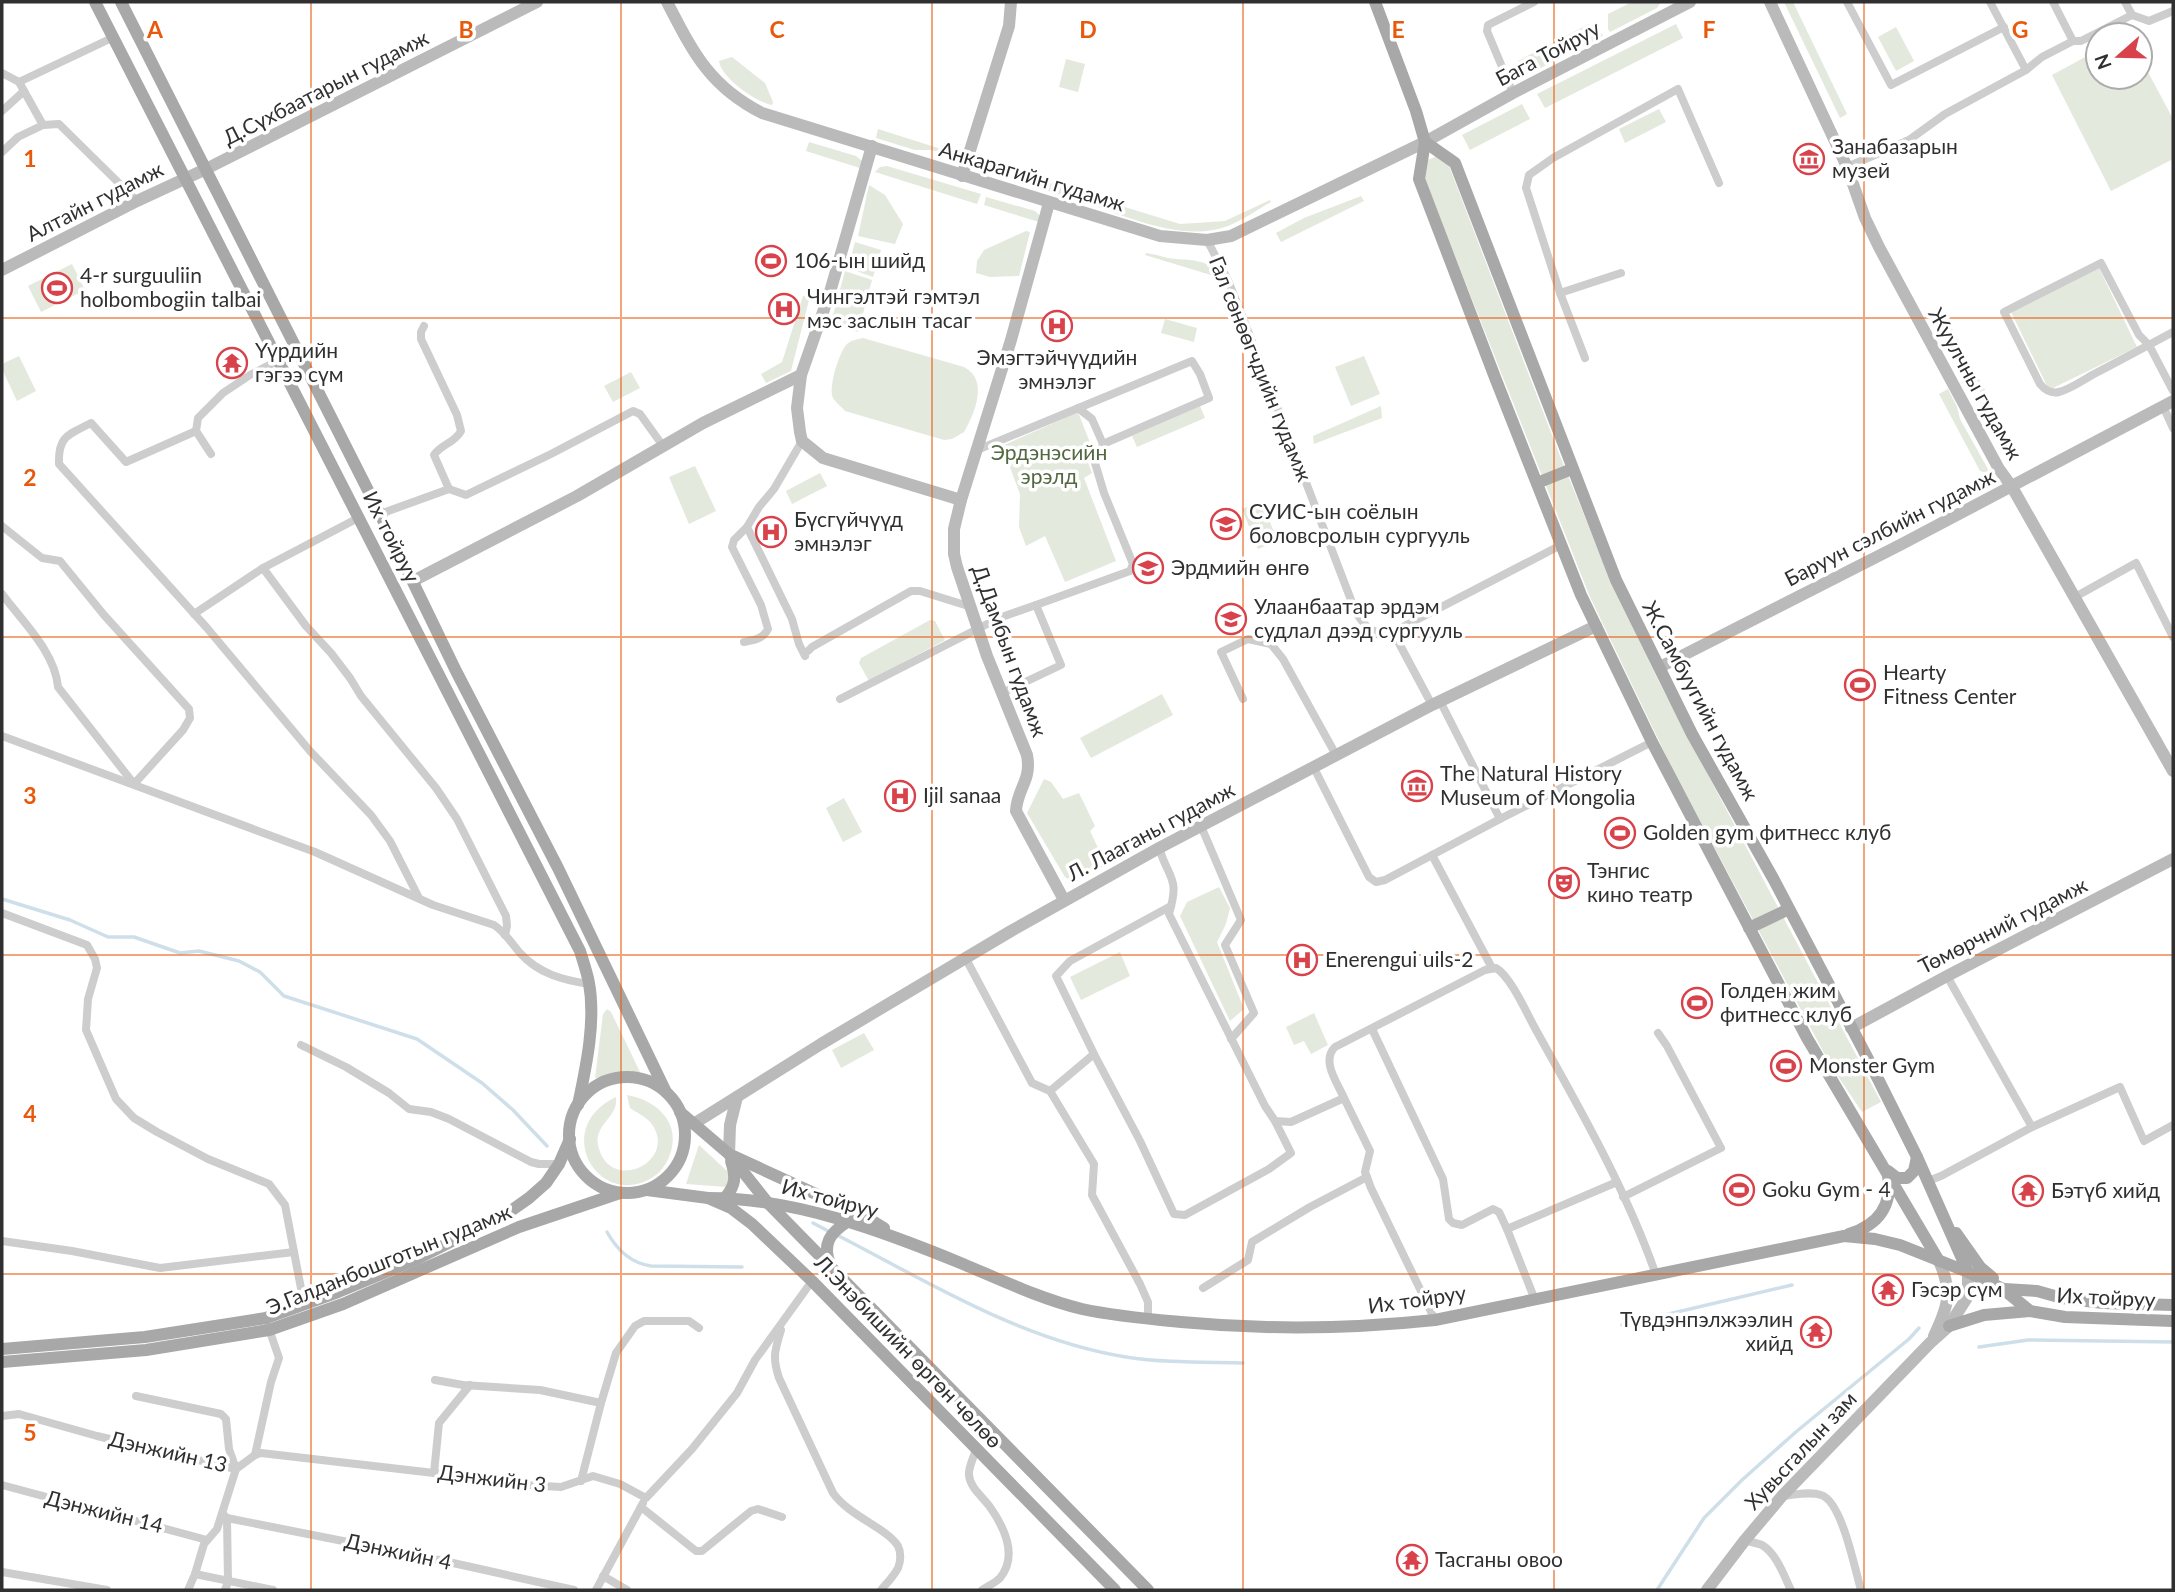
<svg xmlns="http://www.w3.org/2000/svg" width="2175" height="1592" font-family="Lato,sans-serif">
<style>
.green{fill:#e3e9dd}
.lines{fill:none;stroke-linecap:round;stroke-linejoin:round}
.stream{stroke:#cedfea;stroke-width:3.5}
.street{stroke:#cdcdcd;stroke-width:8}
.secondary{stroke:#bababa;stroke-width:12}
.primary{stroke:#a8a8a8;stroke-width:12}
.grid{fill:none;stroke:#e8590c;stroke-width:2;stroke-opacity:0.55}
.labels{text-anchor:middle;stroke-width:7;stroke-linejoin:round;paint-order:stroke}
.street-label{font-size:21px;fill:#303030;stroke:#fff}
.poi-label{font-size:21px;fill:#303030;stroke:#fff;text-anchor:start}
.park-label{font-size:21px;fill:#536941;stroke:#fff}
.grid-label{font-size:23px;text-anchor:middle;font-weight:bold;fill:#e8590c;stroke:#fff;stroke-width:7;stroke-linejoin:round;paint-order:stroke}
</style>
<rect width="100%" height="100%" fill="#fff"/>
<g class="green">
<polygon points="1632,2 1661,2 1657,8 1610,32 1608,29 1608,14"/>
<polygon points="1784,2 1793,2 1847,114 1840,118"/>
<polygon points="1589,24 1600,31 1603,36 1529,74 1524,72 1518,61"/>
<polygon points="1676,24 1683,38 1545,108 1537,94"/>
<polygon points="1896,27 1914,61 1896,71 1878,37"/>
<polygon points="2098,50 2098,77 2140,77 2140,57 2173,119 2173,159 2111,191 2052,75"/>
<path d="M732 57 765 83 773 102 772 105C756 102 721 78 719 61Z"/>
<polygon points="1066,59 1085,64 1078,92 1059,87"/>
<polygon points="1522,104 1530,119 1470,150 1462,135"/>
<polygon points="1659,109 1666,122 1625,143 1619,129"/>
<polygon points="878,129 960,155 957,157 932,150 915,150 876,138"/>
<polygon points="809,142 856,156 862,161 863,169 806,151"/>
<polygon points="1435,157 1441,158 1449,166 1560,456 1613,586 1661,686 1881,1102 1862,1112 1831,1066 1672,768 1590,597 1424,178 1425,161"/>
<polygon points="887,166 981,194 977,204 875,172 880,167"/>
<polygon points="996,166 1086,194 1083,202 994,174"/>
<polygon points="869,185 885,195 903,224 895,244 858,236"/>
<path d="M1089 196 1180 224 1225 221 1270 200 1271 202C1257 210 1243 220 1228 226 1183 243 1129 217 1086 203Z"/>
<polygon points="1361,196 1364,201 1281,242 1276,233 1304,218"/>
<polygon points="986,197 1035,211 1040,216 1042,223 984,205"/>
<polygon points="1026,231 1030,232 1019,276 990,277 976,273 977,261 984,250"/>
<polygon points="855,242 881,250 873,277 848,268"/>
<path d="M1146 253C1153 254 1160 256 1168 258 1187 261 1205 257 1219 274L1214 276 1145 255Z"/>
<polygon points="72,264 85,290 41,312 28,286"/>
<polygon points="2099,268 2137,347 2049,390 2011,312"/>
<polygon points="845,271 872,280 858,332 831,323"/>
<polygon points="803,296 810,296 791,371 766,383 761,374 782,362"/>
<polygon points="1165,319 1197,328 1194,342 1161,333"/>
<polygon points="1952,329 1998,414 1993,416 1948,331"/>
<path d="M863 338 964 367C989 380 975 413 964 432L952 439 944 440 845 411C842 407 836 403 833 398 828 388 839 352 847 344 852 340 858 339 863 338Z"/>
<polygon points="19,356 36,391 17,401 2,369 2,364"/>
<polygon points="1364,356 1380,394 1351,406 1335,367"/>
<polygon points="631,372 640,388 613,402 604,386"/>
<polygon points="1948,389 1957,407 1960,419 1989,471 1986,473 1980,471 1939,394"/>
<polygon points="1200,406 1205,418 1137,447 1132,436"/>
<polygon points="1381,406 1382,418 1314,444 1313,436"/>
<polygon points="1078,412 1092,448 1087,460 1092,473 1084,478 1116,561 1065,582 1045,536 1026,546 1019,527 1020,494 1002,446"/>
<polygon points="695,466 716,511 689,524 669,477"/>
<polygon points="820,473 827,486 792,504 786,491"/>
<polygon points="1261,501 1278,541 1258,549 1242,509"/>
<polygon points="930,620 935,621 945,640 869,681 859,663 861,658"/>
<polygon points="1162,694 1173,715 1091,758 1080,738"/>
<polygon points="1044,779 1051,782 1063,799 1079,793 1095,826 1090,831 1098,848 1106,853 1111,862 1073,882 1065,877 1027,813"/>
<polygon points="844,798 862,832 843,842 826,808"/>
<polygon points="1219,887 1230,908 1226,924 1217,942 1244,1009 1230,1021 1180,916 1187,902"/>
<polygon points="1120,952 1130,976 1081,1000 1070,977"/>
<polygon points="607,1009 611,1012 640,1072 595,1078 603,1014"/>
<polygon points="1314,1013 1328,1045 1311,1054 1304,1041 1294,1045 1286,1027"/>
<polygon points="864,1033 874,1050 841,1068 832,1050"/>
<path d="M627 1095C657 1100 683 1124 669 1157 665 1167 658 1175 648 1180 596 1206 552 1127 616 1097 619 1117 594 1124 598 1145 609 1196 680 1161 651 1123 645 1116 637 1113 630 1108Z"/>
<polygon points="699,1145 727,1171 733,1180 726,1187 686,1184"/>
</g>
<g class="lines">
<g class="stream">
<polyline points="2,899 70,920 108,937 134,937 180,953 199,951 239,961 260,972 284,996 417,1039 482,1083 513,1110 547,1146"/>
<polyline points="813,1223 830,1232"/>
<path d="M607 1232C617 1250 630 1263 651 1266L742 1267"/>
<path d="M837 1235C930 1283 1021 1340 1126 1357 1164 1363 1204 1362 1243 1363"/>
<polyline points="1622,1325 1792,1285"/>
<polyline points="1979,1347 2028,1340 2173,1342"/>
<polyline points="1657,1590 1704,1518 1742,1480 1797,1431 1909,1339 1919,1328"/>
</g>
<g class="street">
<polyline points="1847,2 1891,85 2004,27"/>
<polyline points="1990,2 2026,70"/>
<polyline points="2053,2 2073,41"/>
<polyline points="2125,2 2132,15"/>
<polyline points="2,73 19,82 114,37"/>
<polyline points="19,82 43,125 59,124 137,201"/>
<polyline points="1513,93 1487,31 1488,25 1534,2"/>
<polyline points="2,111 24,91"/>
<polyline points="2,152 18,137 43,125"/>
<polyline points="1847,167 1909,140 1945,114 2026,70 2042,57 2073,41 2081,41 2132,15 2149,21 2173,11"/>
<path d="M1207 240 1227 278 1243 318 1356 613C1368 630 1372 634 1393 632L1432 705"/>
<polyline points="1621,273 1560,293 1526,188 1529,175 1553,158 1678,89 1719,183"/>
<polyline points="1560,293 1585,358"/>
<path d="M424 326 421 332V339L457 415 461 431C455 443 441 444 434 455L449 489"/>
<path d="M2173 332C2147 346 2121 360 2094 374 2083 380 2071 389 2059 392 2051 394 2045 390 2040 384L2004 312 2101 263 2139 335 2149 345 2173 391"/>
<polyline points="2163,406 2173,428"/>
<path d="M196 431 126 462 91 423C68 435 58 436 59 464L207 628 310 751 371 815 390 841 419 898"/>
<polyline points="802,441 774,489 759,507 747,527 792,619 799,644 805,656"/>
<polyline points="977,450 1192,361 1200,374 1209,398 1103,444 1092,419 1078,408"/>
<polyline points="211,454 196,431 198,418 223,393 250,375 279,360"/>
<polyline points="380,514 449,489 466,495 551,454 633,411 640,414 663,446"/>
<path d="M2 526 42 558 60 561 104 615 189 709 190 718 183 730 134 784 58 687C55 652 22 621 2 594"/>
<polyline points="263,568 306,626 331,653 350,678 361,696 436,788 457,819 506,916 507,926 505,935"/>
<polyline points="2075,597 2136,563 2173,637"/>
<polyline points="194,614 263,568 360,517"/>
<polyline points="1393,632 1561,545"/>
<path d="M744 642C754 640 763 639 768 629L761 605 732 547 734 540 747 527"/>
<polyline points="808,651 812,647 911,591 920,591 965,605 970,605"/>
<polyline points="1002,693 1061,665 1036,605 1130,571 1133,564 1104,493 1095,463 1103,444"/>
<polyline points="840,699 999,618 1036,605"/>
<polyline points="1243,699 1221,652 1248,639 1271,644 1283,659 1336,755"/>
<polyline points="1440,701 1500,819 1652,742"/>
<path d="M2 736 315 852 433 905 494 925C505 932 512 944 520 953 539 974 563 980 589 984"/>
<polyline points="1314,768 1369,877 1376,882 1385,880 1500,819"/>
<polyline points="1201,826 1241,920 1225,945 1254,1013 1231,1039"/>
<path d="M1159 848C1169 880 1180 877 1169 914L1265 1106 1275 1121 1291 1122 1344 1098C1337 1082 1321 1061 1335 1047L1485 970 1496 968C1511 977 1527 1014 1536 1030 1580 1109 1626 1189 1656 1275"/>
<polyline points="1432,855 1492,968"/>
<polyline points="2,913 87,945 95,959 97,968 88,999 86,1030 116,1099 134,1118 157,1132 208,1159 269,1184 285,1205 304,1304"/>
<polyline points="966,959 1032,1083 1050,1091 1094,1164 1092,1195 1140,1284 1148,1302 1148,1319"/>
<polyline points="1947,976 2032,1127"/>
<polyline points="1372,1029 1443,1179 1449,1219 1453,1223 1462,1225 1493,1209 1499,1212 1507,1229"/>
<polyline points="301,1045 346,1067 389,1093 409,1109 431,1112 449,1119 531,1162 539,1164 559,1164"/>
<polyline points="1094,1054 1140,1141 1174,1214 1185,1215 1269,1169 1291,1153 1275,1121"/>
<polyline points="1050,1091 1094,1054 1056,976 1070,961 1171,906"/>
<polyline points="1344,1098 1370,1151 1365,1172 1371,1188 1435,1320"/>
<polyline points="1928,1181 1941,1176 2032,1127 2120,1087 2144,1141 2173,1125"/>
<polyline points="1623,1197 1721,1148 1667,1046 1658,1033"/>
<polyline points="2,1241 72,1251 160,1268 294,1252"/>
<polyline points="1203,1288 1248,1260 1252,1242 1310,1207 1367,1177"/>
<polyline points="1535,1300 1507,1229 1617,1182"/>
<path d="M781 1330C775 1350 772 1357 779 1378L833 1493C849 1516 887 1528 898 1546 901 1552 901 1561 898 1568 894 1576 887 1583 881 1590"/>
<polyline points="435,1380 463,1385 540,1390 601,1403 581,1481"/>
<polyline points="601,1403 616,1353 635,1326 644,1321 689,1321 699,1328"/>
<polyline points="2,1416 19,1414 97,1436 236,1469 229,1449 226,1419 221,1414 136,1396"/>
<path d="M976 1449C974 1457 968 1468 969 1475 970 1488 983 1497 990 1507 1004 1527 1018 1556 1000 1578 995 1583 988 1586 982 1590"/>
<polyline points="255,1455 271,1382 279,1358 268,1326"/>
<polyline points="434,1473 439,1423 470,1385"/>
<polyline points="2,1485 207,1540"/>
<path d="M1782 1496C1794 1495 1810 1491 1821 1495 1842 1501 1855 1570 1861 1590"/>
<polyline points="641,1507 696,1551 702,1551 751,1511 758,1509 782,1517"/>
<polyline points="223,1514 227,1518 444,1561 574,1590"/>
<path d="M1745 1540C1750 1542 1757 1543 1762 1545 1777 1554 1784 1576 1791 1590"/>
<polyline points="2,1572 107,1590"/>
<polyline points="195,1574 273,1590"/>
<polyline points="603,1576 627,1590"/>
<polyline points="188,1590 195,1574 204,1544 217,1529 236,1469 255,1455 261,1453 434,1473 510,1484 561,1487 593,1476 620,1484 646,1498 692,1449 737,1393 755,1360 812,1281"/>
<polyline points="225,1590 228,1582 227,1518"/>
<polyline points="596,1590 643,1503"/>
</g>
<g class="secondary">
<path d="M667 2C693 52 709 86 762 113L1160 236 1207 240 1231 236 1425 142 1513 93 1690 2"/>
<polyline points="1770,2 1847,167 1865,218 1879,247 1999,469 2012,487 2173,771"/>
<polyline points="962,176 1009,26 1011,2"/>
<path d="M1049 203 1011 340 961 500 954 529V554L957 567 987 656 1027 755C1032 781 1017 788 1016 811L1064 900"/>
<polyline points="2,270 137,201 206,169 537,2"/>
<polyline points="801,375 797,408 800,432 802,441 823,458 961,500"/>
<polyline points="413,581 577,496 703,423 801,375 830,292 872,146"/>
<polyline points="1660,667 1900,545 2173,401"/>
<polyline points="1851,1028 1947,976 2173,859"/>
<polyline points="695,1123 821,1044 1011,931 1159,848 1432,705 1596,626"/>
<polyline points="729,1154 730,1125 737,1097"/>
<path d="M1934 1336C1948 1307 1953 1292 1939 1261"/>
<polyline points="1707,1590 1745,1540 1782,1496 1930,1343 1949,1326 1968,1296 1968,1272"/>
</g>
<g class="primary">
<path d="M95 2 580 951C583 961 587 972 589 983 596 1022 586 1067 578 1105"/>
<polyline points="121,2 380,514 456,671 558,868 666,1092"/>
<polyline points="1375,2 1416,111 1425,142 1419,179 1496,380 1581,595 1652,742 1807,1038 1939,1261"/>
<polyline points="1425,142 1455,163 1616,580 1692,734 1774,880 1867,1057 1917,1157 1968,1272"/>
<polyline points="1537,483 1572,469"/>
<polyline points="1749,928 1789,909"/>
<circle cx="627" cy="1135" r="58"/>
<polyline points="680,1112 729,1154 767,1202 1148,1590"/>
<polyline points="733,1156 866,1217 884,1228"/>
<polyline points="1888,1171 1897,1178 1907,1178 1914,1171 1917,1157"/>
<polyline points="647,1190 708,1198 731,1208 752,1224 812,1281 1115,1590"/>
<path d="M708 1198C795 1198 883 1231 963 1264 1001 1280 1041 1299 1082 1309 1114 1316 1148 1319 1181 1322 1266 1330 1350 1329 1435 1320L1844 1236 1875 1239 1900 1245 1968 1272 2003 1289 2030 1311 2065 1317 2173 1321"/>
<path d="M725 1198C736 1185 736 1177 731 1161"/>
<polyline points="1956,1233 1980,1267 1993,1278"/>
<path d="M1849 1234C1878 1225 1893 1206 1888 1175"/>
<path d="M830 1264C822 1244 830 1233 847 1222"/>
<polyline points="2004,1289 2037,1291 2062,1298 2103,1303 2173,1305"/>
<polyline points="1949,1326 1984,1315 2030,1311"/>
<polyline points="2,1349 145,1337 222,1325 266,1318 338,1292 417,1259 509,1212 529,1198 546,1183 559,1164 570,1139"/>
<polyline points="2,1362 146,1350 269,1330 343,1304 519,1227 620,1193"/>
</g>
</g>
<path class="grid" d="M311 2V1590M621 2V1590M932 2V1590M1243 2V1590M1554 2V1590M1864 2V1590M2 318H2173M2 637H2173M2 955H2173M2 1274H2173"/>
<defs>
<g id="museum-ring" transform="scale(1.575)"><circle r="9.5" fill="#fff" stroke="#d8424b" stroke-width="1.5"/><path d="M0-6L6-3V-2H-6V-3ZM-5-1h2V3h-2ZM-1-1h2V3h-2ZM3-1h2V3H3ZM-6 4H6V6H-6Z" fill="#d8424b"/></g>
<g id="stadium-ring" transform="scale(1.575)"><circle r="9.5" fill="#fff" stroke="#d8424b" stroke-width="1.5"/><path d="M0-5a6.5 5 0 1 0 0 10a6.5 5 0 1 0 0-10ZM-3.5-1.8h7v3.6h-7Z" fill="#d8424b"/></g>
<g id="hospital-ring" transform="scale(1.575)"><circle r="9.5" fill="#fff" stroke="#d8424b" stroke-width="1.5"/><path d="M-5-5h3v3.5h4V-5h3V5h-3V1.5h-4V5h-3Z" fill="#d8424b"/></g>
<g id="temple-ring" transform="scale(1.575)"><circle r="9.5" fill="#fff" stroke="#d8424b" stroke-width="1.5"/><path d="M0-6L5-2H3V0L6.5 2.5H4V6H1.5V3h-3V6H-4V2.5H-6.5L-3 0V-2H-5Z" fill="#d8424b"/></g>
<g id="university-ring" transform="scale(1.575)"><circle r="9.5" fill="#fff" stroke="#d8424b" stroke-width="1.5"/><path d="M0-5L7-2L0 1L-7-2ZM-4 1L0 2.5L4 1V4Q0 6-4 4Z" fill="#d8424b"/></g>
<g id="theatre-ring" transform="scale(1.575)"><circle r="9.5" fill="#fff" stroke="#d8424b" stroke-width="1.5"/><path d="M-5-5.5Q0-4 5-5.5V0Q5 5 0 6Q-5 5-5 0ZM-3.3-2.5H-1v1.5H-3.3ZM1-2.5H3.3v1.5H1ZM-2.8 1Q0 5.5 2.8 1Z" fill="#d8424b"/></g>
</defs>
<g fill-rule="evenodd">
<use href="#museum-ring" x="1809" y="159"/>
<use href="#stadium-ring" x="771" y="261"/>
<use href="#stadium-ring" x="57" y="288"/>
<use href="#hospital-ring" x="784" y="309"/>
<use href="#hospital-ring" x="1057" y="326"/>
<use href="#temple-ring" x="232" y="363"/>
<use href="#university-ring" x="1226" y="524"/>
<use href="#hospital-ring" x="771" y="532"/>
<use href="#university-ring" x="1148" y="568"/>
<use href="#university-ring" x="1231" y="619"/>
<use href="#stadium-ring" x="1860" y="685"/>
<use href="#museum-ring" x="1417" y="786"/>
<use href="#hospital-ring" x="900" y="796"/>
<use href="#stadium-ring" x="1620" y="833"/>
<use href="#theatre-ring" x="1564" y="883"/>
<use href="#hospital-ring" x="1302" y="960"/>
<use href="#stadium-ring" x="1697" y="1003"/>
<use href="#stadium-ring" x="1786" y="1066"/>
<use href="#stadium-ring" x="1739" y="1190"/>
<use href="#temple-ring" x="2028" y="1191"/>
<use href="#temple-ring" x="1888" y="1290"/>
<use href="#temple-ring" x="1816" y="1332"/>
<use href="#temple-ring" x="1412" y="1560"/>
</g>
<g class="labels">
<g class="street-label">
<text transform="translate(1548 54) rotate(-28)" y="7">Бага Тойруу</text>
<text transform="translate(326 88) rotate(-27)" y="7">Д.Сүхбаатарын гудамж</text>
<text transform="translate(1032 177) rotate(17)" y="7">Анкарагийн гудамж</text>
<text transform="translate(95 202) rotate(-27)" y="7">Алтайн гудамж</text>
<text transform="translate(1260 369) rotate(68)" y="7">Гал сөнөөгчдийн гудамж</text>
<text transform="translate(1975 384) rotate(61)" y="7">Жуулчны гудамж</text>
<text transform="translate(1890 528) rotate(-27)" y="7">Баруун сэлбийн гудамж</text>
<text transform="translate(391 537) rotate(63)" y="7">Их тойруу</text>
<text transform="translate(1009 651) rotate(70)" y="7">Д.Дамбын гудамж</text>
<text transform="translate(1700 701) rotate(62)" y="7">Ж.Самбуугийн гудамж</text>
<text transform="translate(1151 832) rotate(-28)" y="7">Л. Лааганы гудамж</text>
<text transform="translate(2003 926) rotate(-27)" y="7">Төмөрчний гудамж</text>
<text transform="translate(830 1199) rotate(15)" y="7">Их тойруу</text>
<text transform="translate(389 1260) rotate(-22)" y="7">Э.Галданбошготын гудамж</text>
<text transform="translate(2106 1298) rotate(3)" y="7">Их тойруу</text>
<text transform="translate(1417 1300) rotate(-8)" y="7">Их тойруу</text>
<text transform="translate(908 1352) rotate(46)" y="7">Л.Энэбишийн өргөн чөлөө</text>
<text transform="translate(1801 1451) rotate(-47)" y="7">Хувьсгалын зам</text>
<text transform="translate(168 1452) rotate(13)" y="7">Дэнжийн 13</text>
<text transform="translate(492 1479) rotate(7)" y="7">Дэнжийн 3</text>
<text transform="translate(104 1512) rotate(14)" y="7">Дэнжийн 14</text>
<text transform="translate(398 1552) rotate(12)" y="7">Дэнжийн 4</text>
</g>
<g class="poi-label">
<text x="1832" y="154">Занабазарын<tspan x="1832" dy="24">музей</tspan></text>
<text x="794" y="268">106-ын шийд</text>
<text x="80" y="283">4-r surguuliin<tspan x="80" dy="24">holbombogiin talbai</tspan></text>
<text x="807" y="304">Чингэлтэй гэмтэл<tspan x="807" dy="24">мэс заслын тасаг</tspan></text>
<text x="255" y="358">Үүрдийн<tspan x="255" dy="24">гэгээ сүм</tspan></text>
<text x="1057" y="365" text-anchor="middle">Эмэгтэйчүүдийн<tspan x="1057" dy="24">эмнэлэг</tspan></text>
<text x="1249" y="519">СУИС-ын соёлын<tspan x="1249" dy="24">боловсролын сургууль</tspan></text>
<text x="794" y="527">Бүсгүйчүүд<tspan x="794" dy="24">эмнэлэг</tspan></text>
<text x="1171" y="575">Эрдмийн өнгө</text>
<text x="1254" y="614">Улаанбаатар эрдэм<tspan x="1254" dy="24">судлал дээд сургууль</tspan></text>
<text x="1883" y="680">Hearty<tspan x="1883" dy="24">Fitness Center</tspan></text>
<text x="1440" y="781">The Natural History<tspan x="1440" dy="24">Museum of Mongolia</tspan></text>
<text x="923" y="803">Ijil sanaa</text>
<text x="1643" y="840">Golden gym фитнесс клуб</text>
<text x="1587" y="878">Тэнгис<tspan x="1587" dy="24">кино театр</tspan></text>
<text x="1325" y="967">Enerengui uils-2</text>
<text x="1720" y="998">Голден жим<tspan x="1720" dy="24">фитнесс клуб</tspan></text>
<text x="1809" y="1073">Monster Gym</text>
<text x="1762" y="1197">Goku Gym - 4</text>
<text x="2051" y="1198">Бэтүб хийд</text>
<text x="1911" y="1297">Гэсэр сүм</text>
<text x="1793" y="1327" text-anchor="end">Түвдэнпэлжээлин<tspan x="1793" dy="24">хийд</tspan></text>
<text x="1435" y="1567">Тасганы овоо</text>
</g>
<g class="park-label">
<text x="1049" y="460">Эрдэнэсийн<tspan x="1049" dy="24">эрэлд</tspan></text>
</g>
</g>
<g class="grid-label">
<text x="155" y="38">A</text>
<text x="466" y="38">B</text>
<text x="777" y="38">C</text>
<text x="1088" y="38">D</text>
<text x="1398" y="38">E</text>
<text x="1709" y="38">F</text>
<text x="2020" y="38">G</text>
<text x="30" y="167">1</text>
<text x="30" y="486">2</text>
<text x="30" y="804">3</text>
<text x="30" y="1122">4</text>
<text x="30" y="1441">5</text>
</g>
<rect width="2175" height="1592" fill="none" stroke="#303030" stroke-width="7"/>
<g transform="translate(2119 56) rotate(250)"><circle r="33" fill="#ffffff" stroke="#acacac" stroke-width="2"/>
<path d="M0-5L12 26L0 18L-12 26Z" fill="#d8424b"/>
<text y="-10" font-size="19" font-weight="bold" text-anchor="middle" fill="#303030">N</text>
</g>
</svg>
